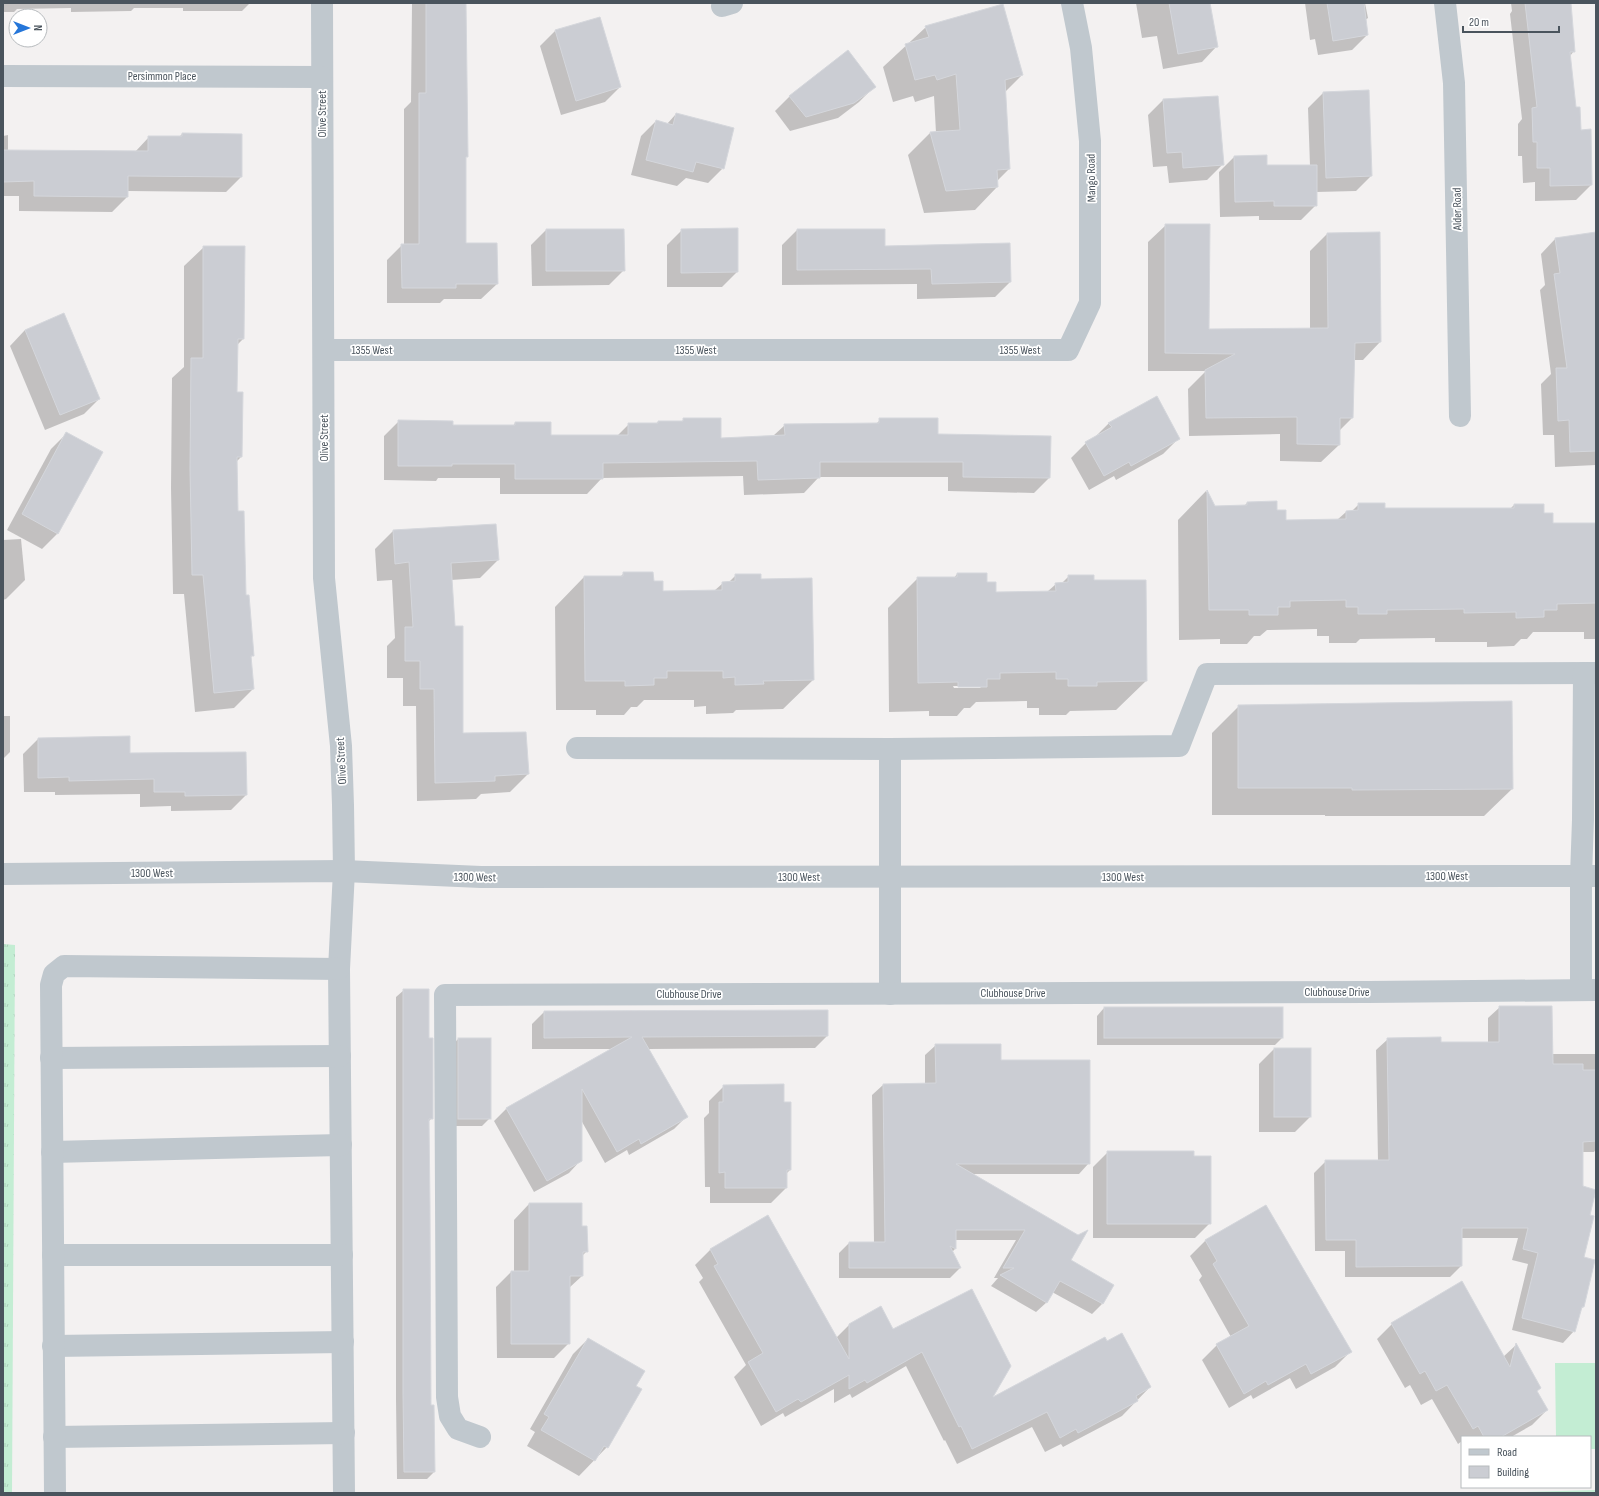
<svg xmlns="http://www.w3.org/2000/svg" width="1599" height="1496" font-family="'Sofia Sans Condensed',sans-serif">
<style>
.grass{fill:url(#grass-tufts)}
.pitch{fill:#c3edd3}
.shadow{fill:#0003;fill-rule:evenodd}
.building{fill:#cbcdd3;stroke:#d5d7dc}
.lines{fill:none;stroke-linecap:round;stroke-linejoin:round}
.minor{stroke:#c0c8ce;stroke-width:22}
.labels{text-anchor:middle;stroke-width:3.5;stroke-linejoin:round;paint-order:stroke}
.street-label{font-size:12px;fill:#4a545d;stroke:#fff}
</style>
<defs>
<pattern id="grass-tufts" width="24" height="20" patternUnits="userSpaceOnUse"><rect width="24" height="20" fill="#c3edd3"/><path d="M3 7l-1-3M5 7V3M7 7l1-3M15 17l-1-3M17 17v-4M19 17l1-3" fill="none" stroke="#a9cdb8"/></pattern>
</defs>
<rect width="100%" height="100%" fill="#f3f1f1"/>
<g class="grass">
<polygon points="3,944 15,945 12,1493 3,1493"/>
<polygon points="1596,1490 1596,1493 1492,1493"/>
</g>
<polygon class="pitch" points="1555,1363 1596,1363 1596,1449 1590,1449 1590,1437 1556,1437"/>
<g class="shadow">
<polygon points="3,3 250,3 242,11 183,11 183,8 134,8 131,11 71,12 71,8 17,9 14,12 3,12"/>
<polygon points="412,3 466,3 465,244 497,284 481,299 444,299 440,303 387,303 387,260 402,245 404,245 404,109 411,102"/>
<polygon points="1136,3 1209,3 1217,46 1202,62 1163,69 1157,36 1142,38"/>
<polygon points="1305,3 1365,3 1368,18 1365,20 1367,35 1352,50 1318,55 1315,39 1310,40"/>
<polygon points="1511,3 1570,3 1574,51 1570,56 1575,108 1591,185 1576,200 1535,201 1535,182 1523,183 1522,156 1518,156 1518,124 1522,119 1510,14 1512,11"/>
<polygon points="599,18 620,87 605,102 561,115 540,46 555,31"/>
<polygon points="926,27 1022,75 1005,92 1009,169 997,181 997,187 975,210 924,213 908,155 930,133 936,133 934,96 915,102 913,96 893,102 883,67"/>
<polygon points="874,87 859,102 838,118 790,131 775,111 790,96"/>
<polygon points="1368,91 1371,176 1356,191 1316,192 1316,205 1301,220 1259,220 1259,216 1220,217 1219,172 1234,157 1266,166 1310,166 1308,108 1323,93"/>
<polygon points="1163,100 1222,165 1207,180 1169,183 1167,166 1153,167 1148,115"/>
<polygon points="676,114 723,168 708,183 686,178 677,186 631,175 641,136 656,121 667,124"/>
<polygon points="182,134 241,177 226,192 127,191 127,197 112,212 19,211 19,196 3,196 3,136 8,135 8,151 135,152 149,137 179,137"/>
<polygon points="1166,225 1208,330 1310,329 1310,251 1327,234 1380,342 1363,360 1354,360 1352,418 1339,431 1339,445 1321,462 1280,461 1280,434 1189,436 1188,389 1206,371 1148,371 1148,242"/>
<polygon points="546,230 624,270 609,285 532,286 531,245"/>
<polygon points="682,230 737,272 722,287 667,287 667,245"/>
<polygon points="797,230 884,247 1010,282 995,297 917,299 917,284 782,285 782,245"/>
<polygon points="1596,233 1596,465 1555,467 1554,435 1543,435 1541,384 1551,374 1540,290 1545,285 1541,254 1556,238"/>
<polygon points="204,247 244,247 243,339 237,345 236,393 241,457 236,462 237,512 245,596 253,655 250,658 253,689 234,708 195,712 184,594 173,594 171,488 172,378 184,367 184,266"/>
<polygon points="25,330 99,399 84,414 45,430 10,346"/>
<polygon points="684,419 720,439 773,436 785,425 876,424 880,420 937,435 1050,437 1049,478 1034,493 948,491 948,477 819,477 804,493 744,495 743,476 602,478 587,494 500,494 500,478 438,478 436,481 384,480 384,436 399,421 452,426 513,426 515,423 550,436 617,436 629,424 655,424 658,422 681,422"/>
<polygon points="1109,423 1178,439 1163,454 1116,480 1114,476 1089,490 1071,458 1086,443 1094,438"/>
<polygon points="66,434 102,453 57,534 42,549 7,530 51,449"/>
<polygon points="1206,491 1215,507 1244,506 1247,503 1276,511 1285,521 1337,520 1346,512 1352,511 1359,504 1384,509 1510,509 1514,505 1543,514 1552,524 1596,524 1596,639 1584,639 1584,632 1533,632 1527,639 1521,639 1514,646 1487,647 1487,642 1435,642 1435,638 1360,639 1356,643 1329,643 1329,636 1317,636 1317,629 1267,630 1260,636 1254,636 1247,644 1220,644 1220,639 1179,640 1178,520"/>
<polygon points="393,531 498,560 480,578 451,580 462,734 528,774 510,792 481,794 476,799 417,801 416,706 403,706 403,678 387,678 387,646 395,638 392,580 377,581 375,549"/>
<polygon points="21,539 25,580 6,599 3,600 3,540"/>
<polygon points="624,573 653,582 662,592 714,591 723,583 729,582 736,575 760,580 813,680 783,709 736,710 733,713 706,714 706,706 694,707 694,700 644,700 637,707 631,707 624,715 596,715 596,710 556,710 555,607 584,577 620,577"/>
<path d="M957 574 986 583 995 593 1047 592 1056 584H1061L1069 576 1093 581 1146 681 1116 710 1070 711 1066 715H1039V708H1027V701L976 702 970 708H964L957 716H929V711L889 712 888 608 918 578H954ZM953 686H982L980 688H954Z"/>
<polygon points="1239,706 1512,789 1484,816 1325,816 1325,815 1212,815 1212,733"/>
<polygon points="3,716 10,716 10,752 3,759"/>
<polygon points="38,739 129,754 246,795 231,810 171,811 171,806 140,807 140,794 55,795 55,792 24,792 23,754"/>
<polygon points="404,990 428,1039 432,1118 428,1122 430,1406 434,1472 427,1479 397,1479 396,1400 396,997"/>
<polygon points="1500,1007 1552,1054 1596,1054 1596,1149 1594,1152 1582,1152 1582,1187 1588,1216 1582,1258 1583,1307 1580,1310 1574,1331 1563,1343 1512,1330 1528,1264 1512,1260 1518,1238 1461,1238 1461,1266 1450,1277 1345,1277 1345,1251 1315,1251 1314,1173 1326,1161 1378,1161 1376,1050 1388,1039 1440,1043 1488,1043 1488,1018"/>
<polygon points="1104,1008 1282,1038 1275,1045 1097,1045 1097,1016"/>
<polygon points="544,1012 827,1036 815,1048 648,1049 686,1117 674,1129 629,1155 627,1150 605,1163 581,1120 581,1160 569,1173 534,1192 494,1121 506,1109 613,1049 532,1049 532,1024"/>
<polygon points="458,1039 490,1118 482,1126 451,1126 451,1047"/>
<polygon points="936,1045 1000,1061 1089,1163 1079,1174 971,1174 1070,1260 1102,1304 1092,1314 1052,1292 1047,1302 1036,1312 991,1286 998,1278 994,1278 1016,1240 955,1240 955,1249 952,1252 960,1268 950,1278 839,1278 839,1253 849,1243 874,1243 872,1095 883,1085 925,1085 925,1055"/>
<polygon points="1274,1049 1310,1117 1295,1132 1259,1132 1259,1064"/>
<polygon points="724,1086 784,1103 790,1170 786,1174 786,1188 771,1203 710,1203 710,1187 705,1187 704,1118 709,1113 709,1101"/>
<polygon points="1108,1152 1210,1223 1195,1238 1093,1238 1093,1167"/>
<polygon points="529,1204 581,1227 587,1251 582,1256 582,1276 569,1288 569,1343 554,1358 497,1358 496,1287 511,1272 514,1272 514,1220"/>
<polygon points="1265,1206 1350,1352 1335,1367 1296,1389 1290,1378 1253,1399 1251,1395 1229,1408 1202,1360 1217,1345 1231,1337 1199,1280 1202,1276 1190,1256 1205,1241"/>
<polygon points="768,1217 836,1338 849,1325 893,1330 990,1399 1107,1343 1150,1387 1122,1416 1063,1447 1061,1444 1045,1452 1032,1427 957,1464 945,1440 944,1441 906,1366 852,1398 850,1394 834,1403 834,1389 785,1417 783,1413 761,1426 734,1377 746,1365 699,1282 703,1278 695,1265 710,1250"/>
<polygon points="1392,1324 1503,1357 1516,1345 1536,1391 1547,1410 1532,1425 1511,1437 1462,1437 1462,1441 1458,1444 1432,1399 1421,1405 1410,1385 1405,1388 1377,1339"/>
<polygon points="588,1339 635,1386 607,1447 579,1476 527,1446 535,1432 530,1429 573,1354"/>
</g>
<g class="building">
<polygon points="426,3 466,3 468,157 466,157 466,243 497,243 498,284 456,284 456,288 402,288 401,244 419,244 419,93 426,93"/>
<polygon points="1169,3 1210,3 1218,47 1178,54"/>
<polygon points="1327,3 1364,3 1368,35 1333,41"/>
<polygon points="1525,3 1571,3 1575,52 1570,52 1576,107 1580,107 1581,130 1591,129 1592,185 1550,186 1550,168 1537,168 1537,142 1533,142 1532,108 1537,107"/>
<polygon points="1003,4 1023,75 1005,80 1010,169 997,170 998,187 946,191 930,132 960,130 956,74 937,80 935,75 915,80 905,44 929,37 925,26"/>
<polygon points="600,17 621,87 576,101 555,30"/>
<polygon points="848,50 876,87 854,103 806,117 789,96"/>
<polygon points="1369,90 1372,176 1326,178 1323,92"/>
<polygon points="1218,96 1224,165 1183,168 1182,152 1167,153 1163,99"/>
<polygon points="676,113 734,128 724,169 696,162 693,172 646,160 656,120 673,125"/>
<polygon points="182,133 242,134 242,177 128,176 128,197 34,196 34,181 3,182 3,150 148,151 148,136 182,136"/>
<polygon points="1267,155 1267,165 1317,165 1317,206 1274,206 1274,201 1235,202 1234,156"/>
<polygon points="1165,224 1210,224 1209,329 1328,328 1327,233 1380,232 1381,342 1355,343 1353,418 1340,418 1340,445 1297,444 1297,417 1206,418 1205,370 1235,354 1165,353"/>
<polygon points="738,228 738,272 681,273 681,229"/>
<polygon points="546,229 624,229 625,271 546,271"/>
<polygon points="797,229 885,229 885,246 1010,243 1011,282 932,284 931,269 797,270"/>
<polygon points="1596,232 1596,451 1570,452 1569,420 1558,421 1556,368 1567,368 1554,274 1560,273 1555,238"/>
<polygon points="203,246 245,246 244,339 238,339 237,392 243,392 242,457 237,457 238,511 244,511 246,595 249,595 254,656 251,656 254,689 214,693 203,575 192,575 190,468 191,358 203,358"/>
<polygon points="64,313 100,399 60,415 25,330"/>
<polygon points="1157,396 1180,439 1131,466 1129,462 1104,476 1085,442 1112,427 1108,423"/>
<polygon points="683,418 721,418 721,438 785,435 784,424 879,423 879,418 938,418 938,434 1051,436 1050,478 963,477 963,462 820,462 820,478 758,480 757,461 603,463 603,479 515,479 515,464 452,464 452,466 398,466 398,420 453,421 453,425 515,425 515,422 551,422 551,435 628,435 628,423 658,423 658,421 683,421"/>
<polygon points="66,432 103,452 58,534 22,514"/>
<polygon points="1207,490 1215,506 1247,505 1247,502 1277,501 1277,510 1286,510 1286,520 1346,519 1346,511 1358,510 1358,503 1385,503 1385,508 1514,508 1514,504 1544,504 1544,513 1553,513 1553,523 1596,523 1596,603 1557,604 1557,610 1544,610 1544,617 1516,618 1516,612 1464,613 1464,609 1387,610 1387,614 1358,614 1358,607 1346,607 1346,600 1290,601 1290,607 1278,607 1278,615 1249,615 1249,610 1209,610"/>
<polygon points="496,524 499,560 451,563 455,626 463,626 463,733 526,732 529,774 495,776 495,781 435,783 434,689 420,689 420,661 405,661 405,627 413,627 409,562 395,564 393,530"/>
<polygon points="623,572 653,572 654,581 663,581 663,591 722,590 722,582 735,581 735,574 761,574 761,579 812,578 814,680 763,681 764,684 735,685 735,677 723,678 723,671 667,671 667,678 654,678 654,685 625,686 625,681 585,681 584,576 623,576"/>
<polygon points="957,573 987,573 987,582 996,582 996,592 1056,591 1055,583 1068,582 1068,575 1094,575 1094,580 1146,580 1147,681 1097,682 1097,686 1068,686 1068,679 1056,679 1056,672 1000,673 1000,679 987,679 987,687 958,687 958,682 918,683 917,577 957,577"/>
<polygon points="1512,701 1513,789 1352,790 1352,788 1238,788 1238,705"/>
<polygon points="130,736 130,753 246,752 247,795 185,796 185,792 154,792 154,779 69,781 69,777 38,778 38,738"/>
<polygon points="403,989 429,989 429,1038 433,1038 433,1119 429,1119 430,1208 431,1405 434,1405 435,1472 404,1472 403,1393"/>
<polygon points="1499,1006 1552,1006 1553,1064 1583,1064 1583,1070 1596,1070 1596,1141 1583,1142 1583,1186 1596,1190 1590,1215 1594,1216 1584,1257 1595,1260 1584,1307 1582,1307 1575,1332 1522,1318 1538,1253 1523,1249 1528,1228 1462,1228 1462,1266 1356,1267 1356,1240 1326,1240 1325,1160 1389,1160 1387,1038 1441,1037 1441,1042 1499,1042"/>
<rect x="1104" y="1007" width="179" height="31"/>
<polygon points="828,1010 828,1036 642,1037 688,1117 641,1144 639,1139 617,1152 582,1089 582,1161 547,1181 506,1108 632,1037 544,1038 544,1011"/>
<rect x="458" y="1038" width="33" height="81"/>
<polygon points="935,1044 1001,1044 1001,1060 1090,1060 1090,1164 956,1164 1078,1235 1088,1230 1071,1260 1114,1285 1103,1304 1060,1281 1047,1303 1000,1275 1014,1268 1003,1268 1025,1230 956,1230 956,1249 950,1246 961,1268 849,1268 849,1242 885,1242 883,1084 936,1083"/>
<rect x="1274" y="1048" width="37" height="69"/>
<polygon points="784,1084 784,1102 791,1102 791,1170 787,1170 787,1188 725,1188 725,1172 719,1173 719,1102 723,1102 723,1085"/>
<polygon points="1107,1151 1194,1151 1194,1156 1211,1156 1211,1224 1107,1224"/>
<polygon points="529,1203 582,1203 582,1226 587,1226 588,1252 583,1252 583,1276 570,1276 570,1344 511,1344 511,1271 529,1271"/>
<polygon points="1266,1205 1352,1352 1311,1374 1306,1364 1268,1385 1266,1381 1244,1394 1216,1344 1249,1326 1213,1264 1217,1261 1205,1240"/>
<polygon points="768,1215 849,1359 849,1324 881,1306 893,1329 972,1289 1011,1366 993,1397 1105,1337 1107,1341 1122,1333 1151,1387 1136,1396 1138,1401 1078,1433 1076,1429 1060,1438 1047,1412 972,1449 961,1426 959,1427 922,1352 867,1383 865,1380 849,1389 849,1375 801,1402 798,1399 776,1412 748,1362 763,1353 714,1266 718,1264 710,1249"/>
<polygon points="1462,1281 1510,1367 1516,1343 1541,1388 1537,1391 1548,1410 1501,1437 1484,1437 1478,1426 1473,1429 1447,1385 1436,1391 1425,1371 1420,1374 1391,1323"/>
<polygon points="588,1338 645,1371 636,1386 642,1389 608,1448 604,1446 595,1461 541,1430 549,1417 544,1414"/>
</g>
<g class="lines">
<g class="minor">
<polyline points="322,3 324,578 341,746 343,805 344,871 339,969 344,1493"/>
<polyline points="1445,3 1454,83 1460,416"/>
<polyline points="722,6 732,3"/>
<polyline points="3,76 321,77"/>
<polyline points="324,350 1068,350 1090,303 1090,141 1081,48 1072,3"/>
<polyline points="577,748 890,749 1179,746 1207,674 1596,673"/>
<polyline points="890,749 890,994"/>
<polyline points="3,874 344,871 481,877 1596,876"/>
<polyline points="1581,990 1581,876 1583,820 1584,673"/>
<polyline points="51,1058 340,1056"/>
<polyline points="52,1152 341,1145"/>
<polyline points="53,1255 342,1255"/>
<polyline points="53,1346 343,1342"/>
<polyline points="54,1437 344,1433"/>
<polyline points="480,1437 458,1429 450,1416 447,1397 445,995 1369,992 1596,990"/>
<polyline points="55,1493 51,985 54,974 64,966 339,969"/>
</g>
</g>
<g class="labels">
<g class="street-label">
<text x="162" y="80">Persimmon Place</text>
<text transform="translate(322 114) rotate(-90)" y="4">Olive Street</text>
<text transform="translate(1091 178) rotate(-91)" y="4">Mango Road</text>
<text transform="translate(1457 209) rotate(-91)" y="4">Alder Road</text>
<text x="372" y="354">1355 West</text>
<text x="696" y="354">1355 West</text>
<text x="1020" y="354">1355 West</text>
<text transform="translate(324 438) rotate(-90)" y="4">Olive Street</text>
<text transform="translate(341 761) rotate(-93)" y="4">Olive Street</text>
<text x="152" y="877">1300 West</text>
<text x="1447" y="880">1300 West</text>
<text transform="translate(475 877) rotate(1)" y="4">1300 West</text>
<text x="799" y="881">1300 West</text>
<text x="1123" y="881">1300 West</text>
<text x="1337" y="996">Clubhouse Drive</text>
<text x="1013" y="997">Clubhouse Drive</text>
<text x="689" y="998">Clubhouse Drive</text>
</g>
</g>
<rect width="1599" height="1496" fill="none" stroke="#4a545d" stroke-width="8"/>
<rect x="1461" y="1436" width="130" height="52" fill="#ffffff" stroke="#b7bbbe"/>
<rect x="1469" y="1449" width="20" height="6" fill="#c0c8ce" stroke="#b7bbbe"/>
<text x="1497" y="1456" font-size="12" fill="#4a545d">Road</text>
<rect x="1469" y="1466" width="20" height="12" fill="#cbcdd3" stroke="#b7bbbe"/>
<text x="1497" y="1476" font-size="12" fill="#4a545d">Building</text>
<g transform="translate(28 28) rotate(90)"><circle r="19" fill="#ffffff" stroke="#b7bbbe"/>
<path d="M0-3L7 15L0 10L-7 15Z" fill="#2576d9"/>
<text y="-6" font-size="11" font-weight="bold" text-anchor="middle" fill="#4a545d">N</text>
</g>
<path d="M1463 26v6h96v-6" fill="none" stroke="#4a545d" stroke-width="2"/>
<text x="1469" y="26" font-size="12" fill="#4a545d" stroke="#ffffff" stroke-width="3" paint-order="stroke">20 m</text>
</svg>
